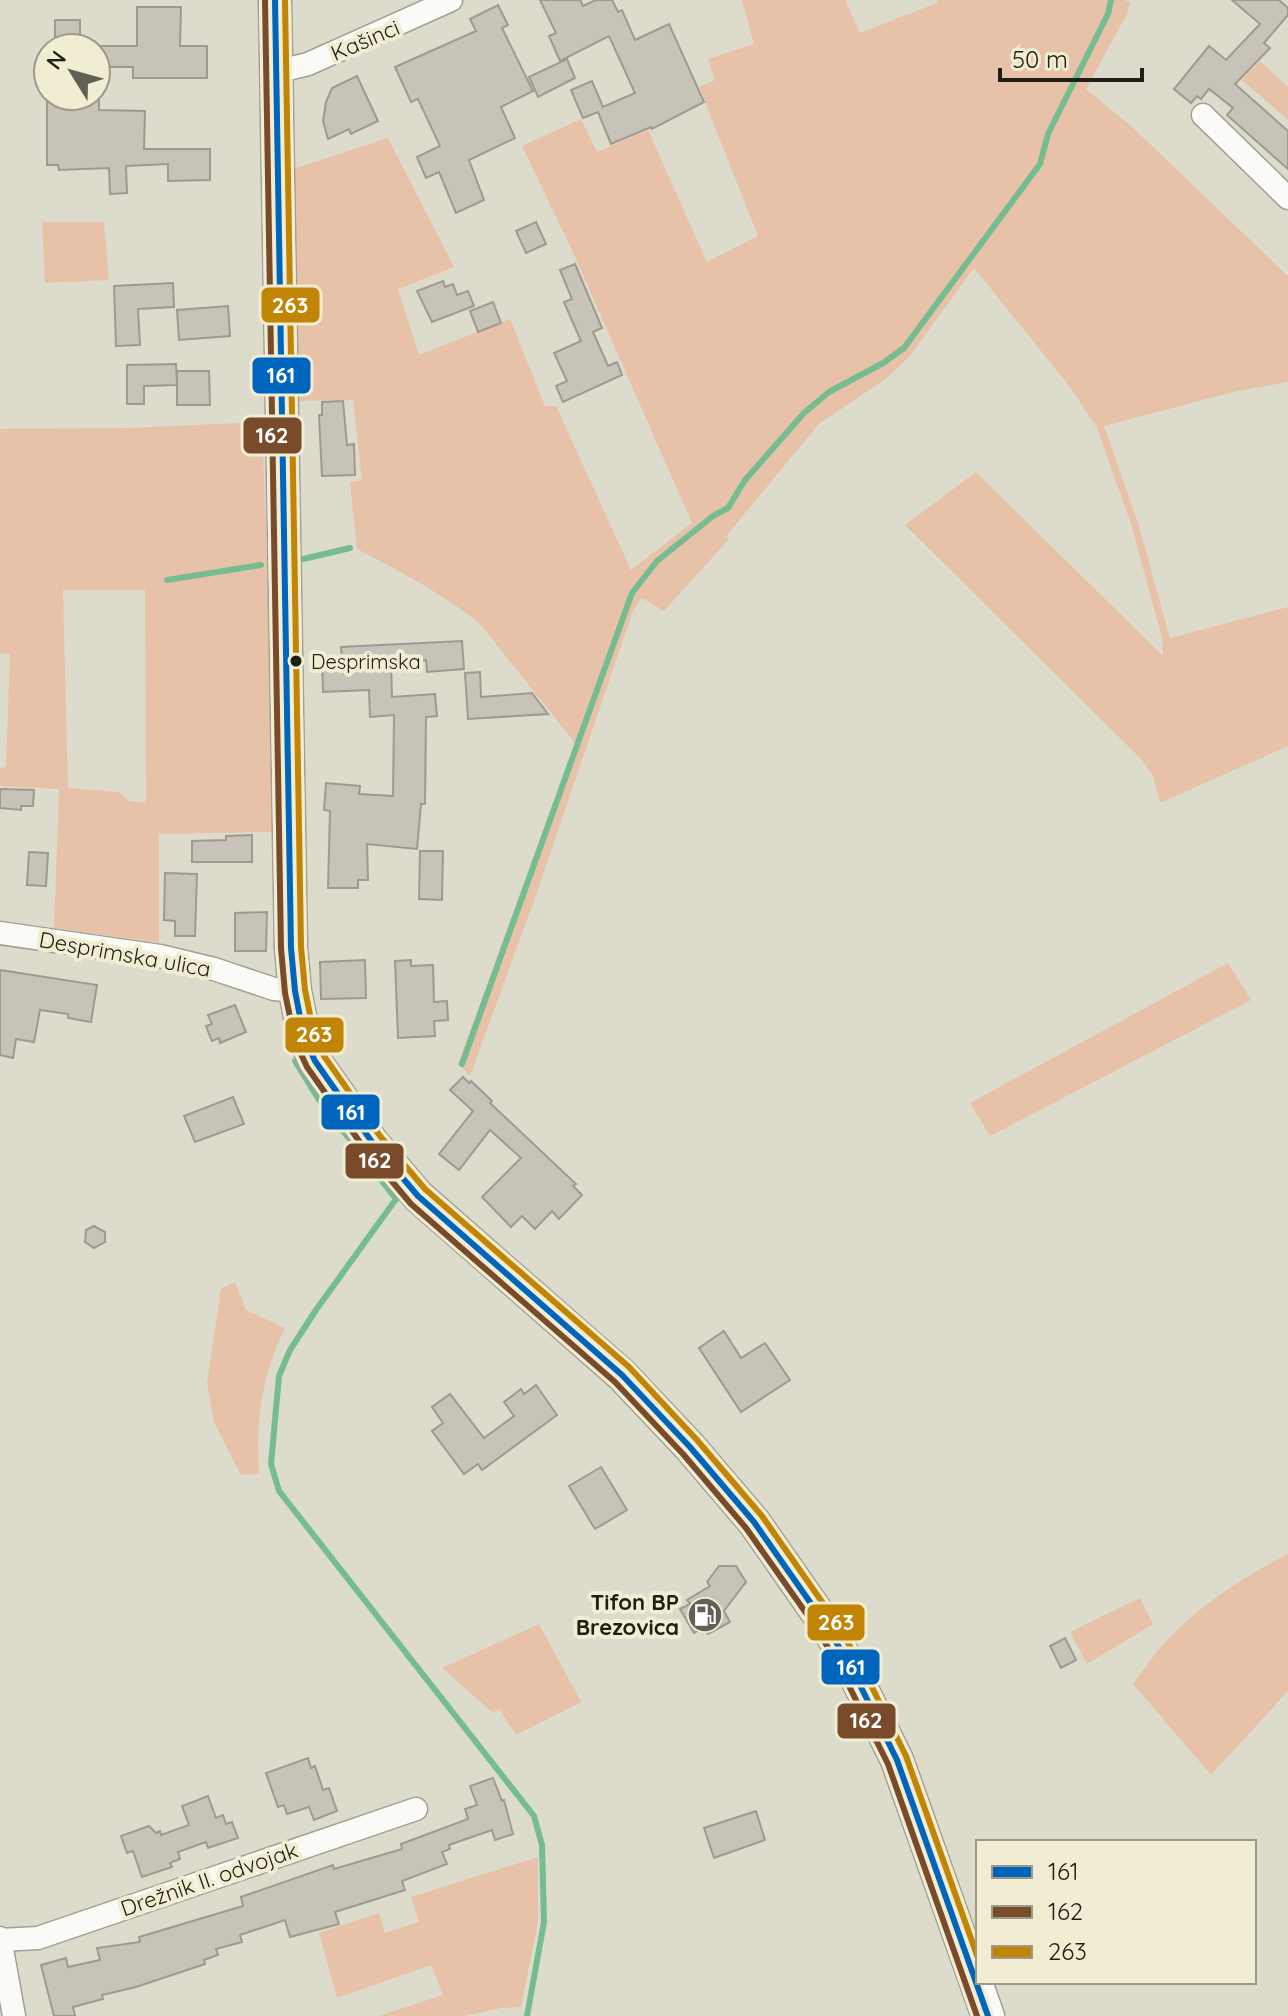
<svg xmlns="http://www.w3.org/2000/svg" width="1288" height="2016" font-family="Quicksand,sans-serif">
<style>
.green{fill:#e8c2a8;fill-rule:evenodd}
.lines{fill:none;stroke-linecap:round;stroke-linejoin:round}
.stream{stroke:#75bc90;stroke-width:6}
.building{fill:#c8c3b8;stroke:#9e9a90;stroke-width:2}
.minor-casing{stroke:#a2a094;stroke-width:25}
.secondary-casing{stroke:#a2a094;stroke-width:35}
.minor{stroke:#fafaf7;stroke-width:22}
.secondary{stroke:#fafaf7;stroke-width:32}
.bus-1-casing{stroke:#f0edd3;stroke-width:12}
.bus-2-casing{stroke:#f0edd3;stroke-width:12}
.bus-3-casing{stroke:#f0edd3;stroke-width:12}
.bus-1{stroke:#0065bd;stroke-width:6}
.bus-2{stroke:#7a4b2a;stroke-width:6}
.bus-3{stroke:#c18405;stroke-width:6}
.bus-dot{fill:#201e15;stroke:#f0edd3;stroke-width:3}
.labels{text-anchor:middle;stroke-width:8;stroke-linejoin:round;paint-order:stroke}
.bus-label{font-size:20px;fill:#201e15;stroke:#f0edd3;text-anchor:start}
.street-label{font-size:22px;fill:#201e15;stroke:#f0edd3}
.poi-label{font-size:22px;font-weight:bold;fill:#201e15;stroke:#f0edd3;text-anchor:end}
.line-badge{stroke:#f0edd3;stroke-width:3}
.badge-label{font-size:22px;text-anchor:middle;font-weight:bold;fill:#fff}
</style>
<rect width="100%" height="100%" fill="#dddbcc"/>
<g class="green">
<path d="M742 0H845L860 33 937 3V0H1124L1130 2 1128 12 1086 89 1130 125 1288 276V382L1233 392 1104 426 1138 523 1170 638 1288 607V746L1160 803 1153 776 1142 760 905 525 976 472 1163 656 1162 638 1131 524 1097 428 1070 387 974 268 909 357 887 378 819 424 727 535 729 539 664 611 642 598 633 611 536 895 470 1076 458 1064 575 743 480 624C444 594 399 571 357 549L350 482 362 480 353 400 292 401 291 170 388 138 454 267 398 289 419 355 510 319 545 406H556L631 570 692 523 571 248 522 146 581 119 597 152 648 130 707 262 758 236 699 87 715 80 708 59 754 44Z"/>
<polygon points="1260,61 1288,87 1288,120 1242,80"/>
<polygon points="42,222 104,222 109,280 45,283"/>
<path d="M262 422 267 562 273 832 159 834V943L54 928 59 789 0 786V768L6 767 10 654 0 653V429L128 428ZM63 590H145L146 803 129 801 118 792 68 788Z"/>
<polygon points="1228,963 1251,1000 990,1136 970,1103"/>
<path d="M235 1282 246 1310 285 1328C261 1378 256 1420 259 1474L241 1475 214 1422 207 1383 221 1289Z"/>
<path d="M1288 1554V1691L1211 1775 1133 1684C1144 1669 1155 1653 1167 1640 1201 1604 1245 1576 1288 1554Z"/>
<polygon points="1140,1598 1153,1624 1087,1664 1070,1632"/>
<polygon points="539,1624 581,1702 516,1735 499,1709 493,1713 442,1668"/>
<polygon points="538,1857 538,1922 521,2007 501,2008 464,2016 378,2016 443,1995 431,1965 337,1998 319,1933 379,1913 385,1933 419,1922 411,1897"/>
</g>
<g class="lines">
<g class="stream">
<polyline points="299,560 350,548"/>
<polyline points="167,580 261,565"/>
<polyline points="295,1061 319,1100 396,1199 316,1310 290,1350 279,1376 271,1464 279,1491 534,1816 542,1845 544,1922 527,2016"/>
<polyline points="462,1064 632,593 657,561 713,516 728,508 745,480 804,413 829,392 883,363 904,348 1040,164 1048,134 1108,14 1111,0"/>
</g>
</g>
<g class="building">
<polygon points="540,0 580,0 583,6 596,0 612,0 618,12 622,10 635,40 669,24 704,102 652,129 651,127 611,144 598,112 583,118 571,90 592,81 603,107 635,93 609,36 560,61 549,36 556,33"/>
<polygon points="1232,0 1279,0 1288,8 1288,15 1264,43 1270,48 1235,84 1288,131 1288,169 1227,115 1233,108 1209,89 1201,99 1197,96 1191,103 1174,89 1209,46 1226,60 1260,24"/>
<polygon points="498,5 508,25 502,28 533,91 501,107 515,138 469,160 484,200 456,213 439,172 426,178 417,157 440,146 418,99 411,102 395,67 476,31 470,19"/>
<polygon points="137,7 181,7 180,46 207,46 207,78 133,78 133,67 96,67 96,46 137,46"/>
<polygon points="55,20 80,20 80,38 55,37"/>
<polygon points="567,59 575,78 538,97 529,77"/>
<polygon points="357,76 378,121 351,134 349,129 328,139 323,121 326,102 332,88"/>
<polygon points="47,96 99,96 99,110 145,111 144,149 210,149 210,180 168,181 168,164 126,166 127,193 110,194 109,168 59,170 58,165 47,165"/>
<polygon points="536,222 546,244 526,253 516,231"/>
<polygon points="575,264 602,328 593,332 608,366 617,362 622,375 563,402 556,386 567,381 554,353 581,341 564,302 572,299 560,270"/>
<polygon points="443,281 445,287 453,284 457,295 468,291 474,306 432,322 417,291"/>
<polygon points="173,283 174,307 138,309 140,345 116,346 114,286"/>
<polygon points="493,302 501,323 478,332 470,311"/>
<polygon points="228,306 230,336 179,340 177,310"/>
<polygon points="176,364 177,385 144,386 144,404 127,404 127,365"/>
<polygon points="177,371 209,371 210,405 177,405"/>
<polygon points="343,401 347,445 354,444 355,475 322,476 319,415 322,415 322,402"/>
<polygon points="462,641 464,669 427,672 426,660 391,662 392,697 435,694 437,716 426,717 425,804 421,804 417,849 367,844 368,880 358,880 358,888 328,888 330,811 324,810 326,783 360,786 359,794 393,796 394,715 370,717 369,690 323,692 322,661 342,660 341,647"/>
<polygon points="480,672 481,697 532,693 548,714 468,719 465,673"/>
<polygon points="0,789 34,790 33,806 21,806 21,810 0,808"/>
<polygon points="252,835 252,862 192,862 192,841 226,840 226,836"/>
<polygon points="420,851 443,851 442,900 419,899"/>
<polygon points="29,852 48,853 46,886 27,885"/>
<polygon points="165,873 197,874 195,936 175,936 175,921 164,920"/>
<polygon points="267,912 266,951 235,951 235,913"/>
<polygon points="365,960 366,998 321,999 320,962"/>
<polygon points="411,960 411,966 433,965 434,1002 447,1001 448,1020 434,1021 435,1036 398,1038 395,961"/>
<polygon points="0,970 97,985 91,1022 68,1018 68,1014 40,1010 34,1042 16,1039 13,1058 0,1055"/>
<polygon points="235,1005 246,1032 220,1043 219,1038 212,1041 206,1026 212,1024 208,1015"/>
<polygon points="463,1077 469,1083 471,1081 492,1101 490,1103 576,1184 573,1186 582,1195 559,1219 552,1211 535,1229 522,1216 511,1227 482,1197 521,1158 490,1130 459,1170 439,1154 473,1111 450,1090"/>
<polygon points="233,1097 244,1124 195,1142 184,1116"/>
<polygon points="94,1226 105,1232 105,1242 94,1248 85,1242 86,1230"/>
<polygon points="724,1331 741,1358 765,1343 790,1380 741,1412 699,1348"/>
<polygon points="536,1385 557,1415 482,1470 478,1464 464,1474 432,1431 443,1423 432,1407 450,1394 484,1438 514,1416 504,1402 521,1389 524,1394"/>
<polygon points="601,1467 627,1510 595,1529 569,1486"/>
<polygon points="719,1566 736,1566 746,1582 724,1611 730,1622 708,1634 703,1627 694,1633 680,1609 690,1604 687,1600 710,1586 707,1582"/>
<polygon points="1065,1638 1076,1660 1061,1668 1050,1646"/>
<polygon points="308,1758 311,1768 315,1766 323,1790 329,1788 337,1811 314,1820 309,1807 287,1814 284,1805 278,1807 266,1773"/>
<polygon points="493,1778 502,1801 504,1800 513,1834 495,1840 492,1830 449,1845 450,1849 442,1852 447,1864 402,1881 405,1890 335,1912 339,1924 290,1937 285,1920 240,1935 242,1942 216,1949 218,1955 204,1960 205,1964 136,1987 102,1995 103,1999 73,2007 75,2016 54,2016 41,1965 66,1958 68,1967 100,1960 97,1948 140,1942 139,1937 243,1906 241,1897 333,1865 334,1869 402,1849 401,1844 468,1819 465,1809 477,1805 470,1786"/>
<polygon points="208,1796 216,1818 223,1815 226,1824 232,1822 238,1838 208,1848 206,1842 178,1852 180,1859 170,1863 172,1867 142,1877 133,1851 127,1853 121,1836 149,1826 156,1833 160,1831 161,1835 189,1825 182,1806"/>
<polygon points="756,1811 765,1840 714,1858 704,1828"/>
</g>
<g class="lines">
<g class="minor-casing">
<g id="minor">
<polyline points="276,72 308,64 451,0"/>
<polyline points="1203,115 1288,198"/>
<polyline points="0,933 160,956 214,969 274,989 295,991"/>
<polyline points="0,1938 14,2016"/>
<polyline points="0,1940 38,1938 416,1809"/>
</g>
</g>
<g class="secondary-casing">
<polyline id="secondary" points="275,0 291,948 295,991 304,1037 315,1061 372,1142 418,1196 622,1375 690,1447 754,1522 826,1625 853,1671 897,1760 988,2016"/>
</g>
<use href="#minor" class="minor"/>
<use href="#secondary" class="secondary"/>
<g class="bus-1-casing">
<polyline id="bus-1" points="275,0 291,948 295,991 304,1037 315,1061 372,1142 418,1196 622,1375 690,1447 754,1522 826,1625 853,1671 897,1760 988,2016"/>
</g>
<g class="bus-2-casing">
<polyline id="bus-2" points="265,0 281,948 285,993 295,1041 307,1067 364,1148 411,1204 615,1382 683,1454 746,1528 818,1630 844,1676 888,1764 977,2016"/>
</g>
<g class="bus-3-casing">
<polyline id="bus-3" points="285,0 301,947 305,990 314,1034 324,1056 380,1136 425,1189 629,1367 697,1440 762,1516 834,1619 862,1667 906,1756 978,1958"/>
</g>
<use href="#bus-1" class="bus-1"/>
<use href="#bus-2" class="bus-2"/>
<use href="#bus-3" class="bus-3"/>
</g>
<defs>
<g id="fuel-disc" transform="scale(1.8)"><circle r="9.5" fill="#626055" stroke="#f0edd3"/><path d="M-5.5-6h7V0h2V4h1.3V-2.5L3-4.5l.8-.8L6-3V5H2.5V1h-1V6h-7ZM-4.2-4.7v3.2H.2V-4.7Z" fill="#fff"/></g>
</defs>
<g fill-rule="evenodd">
<use href="#fuel-disc" x="705" y="1615"/>
</g>
<circle class="bus-dot" cx="296" cy="661" r="7"/>
<g class="labels">
<g class="bus-label">
<text x="311" y="669">Desprimska</text>
</g>
<g class="street-label">
<text transform="translate(365 40) rotate(-23)" y="8">Kašinci</text>
<text transform="translate(125 954) rotate(10)" y="8">Desprimska ulica</text>
<text transform="translate(209 1879) rotate(-19)" y="8">Drežnik II. odvojak</text>
</g>
<g class="poi-label">
<text x="679" y="1610">Tifon BP<tspan x="679" dy="25">Brezovica</tspan></text>
</g>
</g>
<g class="line-badge">
<rect x="260" y="286" width="61" height="38" rx="8" fill="#c18405"/>
<rect x="251" y="356" width="61" height="39" rx="8" fill="#0065bd"/>
<rect x="242" y="416" width="61" height="39" rx="8" fill="#7a4b2a"/>
<rect x="284" y="1016" width="61" height="38" rx="8" fill="#c18405"/>
<rect x="320" y="1093" width="61" height="38" rx="8" fill="#0065bd"/>
<rect x="344" y="1142" width="61" height="38" rx="8" fill="#7a4b2a"/>
<rect x="806" y="1603" width="60" height="39" rx="8" fill="#c18405"/>
<rect x="820" y="1648" width="61" height="38" rx="8" fill="#0065bd"/>
<rect x="836" y="1702" width="61" height="38" rx="8" fill="#7a4b2a"/>
</g>
<g class="badge-label">
<text x="290" y="313">263</text>
<text x="281" y="383">161</text>
<text x="272" y="443">162</text>
<text x="314" y="1042">263</text>
<text x="351" y="1120">161</text>
<text x="375" y="1168">162</text>
<text x="836" y="1630">263</text>
<text x="851" y="1675">161</text>
<text x="866" y="1728">162</text>
</g>
<rect x="976" y="1840" width="280" height="144" fill="#f0edd3" stroke="#9d9a87" stroke-width="2"/>
<rect x="992" y="1866" width="40" height="12" fill="#0065bd" stroke="#9d9a87" stroke-width="2"/>
<text x="1048" y="1880" font-size="24" fill="#201e15">161</text>
<rect x="992" y="1906" width="40" height="12" fill="#7a4b2a" stroke="#9d9a87" stroke-width="2"/>
<text x="1048" y="1920" font-size="24" fill="#201e15">162</text>
<rect x="992" y="1946" width="40" height="12" fill="#c18405" stroke="#9d9a87" stroke-width="2"/>
<text x="1048" y="1960" font-size="24" fill="#201e15">263</text>
<g transform="translate(72 72) rotate(307)"><circle r="38" fill="#f0edd3" stroke="#9d9a87" stroke-width="2"/>
<path d="M0-6L14 30L0 20L-14 30Z" fill="#626055"/>
<text y="-12" font-size="22" font-weight="bold" text-anchor="middle" fill="#201e15">N</text>
</g>
<path d="M1000 68v12h142v-12" fill="none" stroke="#201e15" stroke-width="4"/>
<text x="1012" y="68" font-size="24" fill="#201e15" stroke="#f0edd3" stroke-width="6" paint-order="stroke">50 m</text>
</svg>
